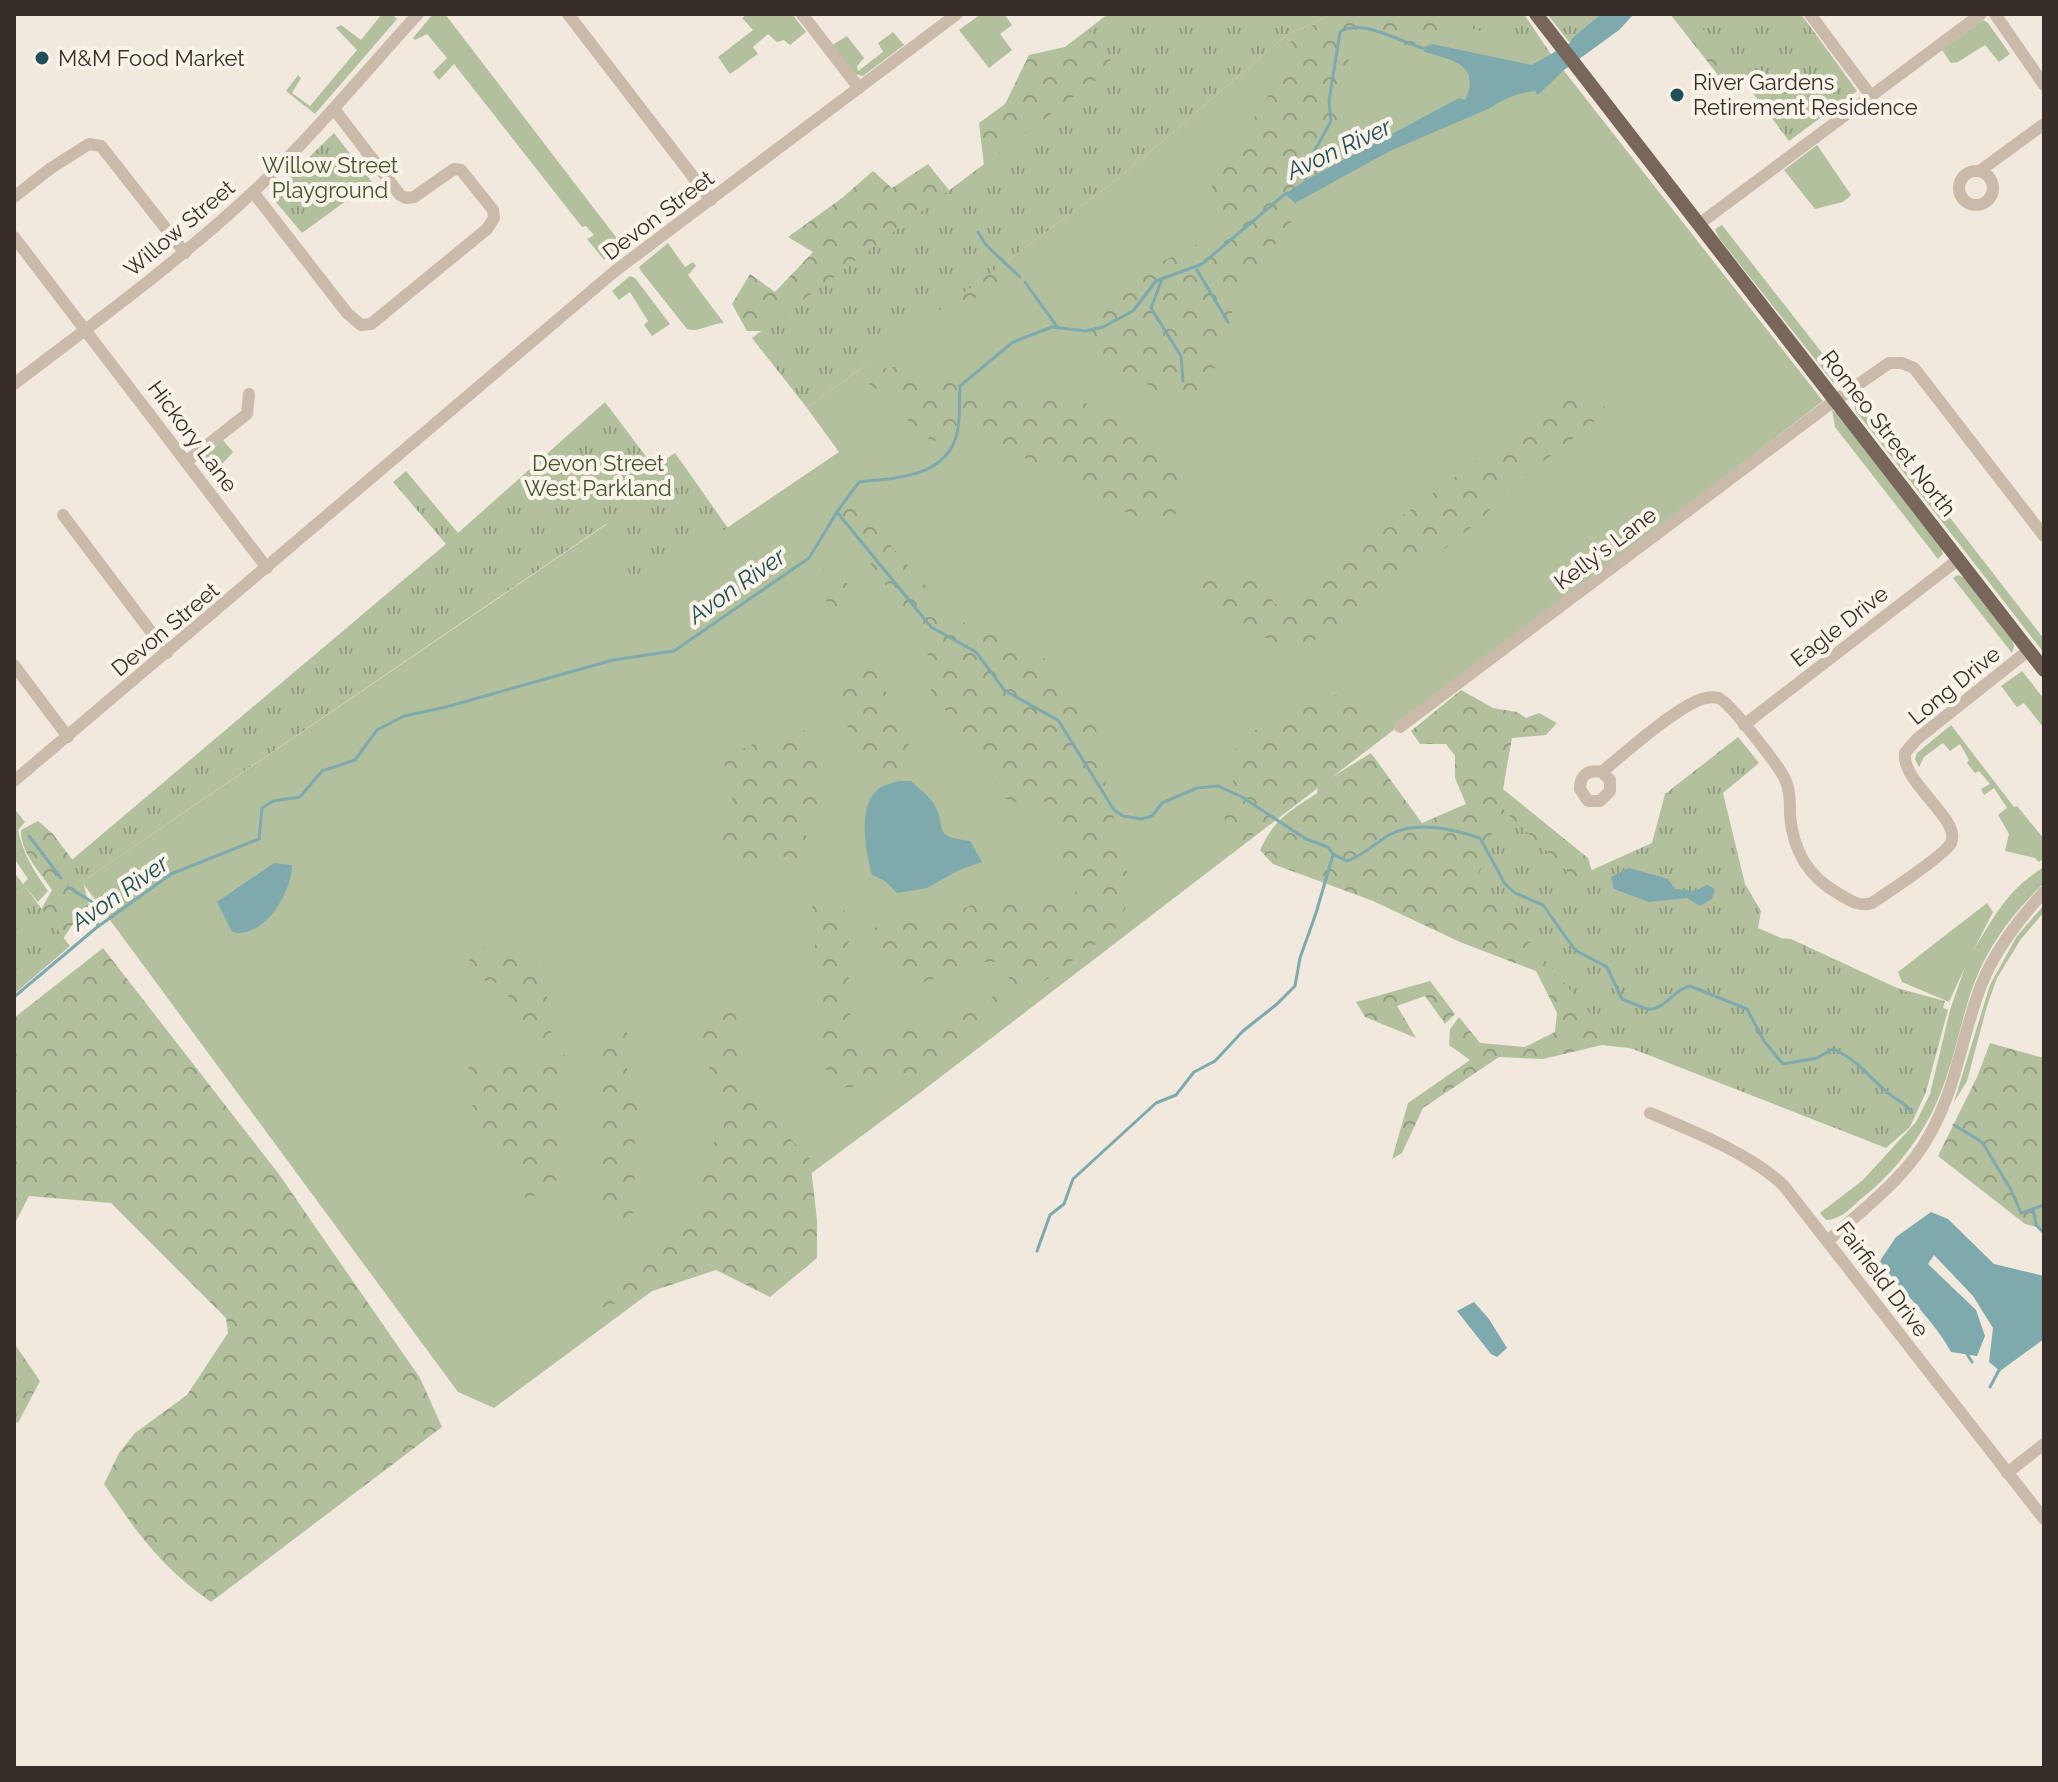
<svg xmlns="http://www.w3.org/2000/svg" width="2058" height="1782" font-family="Raleway,sans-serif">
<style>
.grass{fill:#b3c09e}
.forest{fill:url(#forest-crowns)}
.park{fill:url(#park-tufts)}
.water{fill:#7ea9ad}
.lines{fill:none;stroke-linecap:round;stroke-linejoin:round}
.stream{stroke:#7ea9ad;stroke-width:3}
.minor{stroke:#c9baaa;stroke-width:12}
.major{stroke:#78665b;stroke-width:14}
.poi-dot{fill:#215056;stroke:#f9f3ea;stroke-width:3}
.labels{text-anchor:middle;stroke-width:8;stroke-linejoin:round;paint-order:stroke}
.poi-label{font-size:22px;fill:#372e29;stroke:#f9f3ea;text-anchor:start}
.park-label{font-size:22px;fill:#44542e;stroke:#f9f3ea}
.street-label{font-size:22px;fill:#372e29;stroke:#f9f3ea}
.water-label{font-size:24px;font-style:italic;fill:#215056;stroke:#f9f3ea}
</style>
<defs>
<pattern id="forest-crowns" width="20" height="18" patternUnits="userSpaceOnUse" patternTransform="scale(2)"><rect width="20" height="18" fill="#b3c09e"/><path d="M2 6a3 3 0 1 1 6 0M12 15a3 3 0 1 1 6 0" fill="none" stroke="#929c81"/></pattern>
<pattern id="park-tufts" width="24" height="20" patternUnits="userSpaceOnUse" patternTransform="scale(2)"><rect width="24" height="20" fill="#b3c09e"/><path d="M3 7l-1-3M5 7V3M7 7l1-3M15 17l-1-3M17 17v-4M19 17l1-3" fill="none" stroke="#929c81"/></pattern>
</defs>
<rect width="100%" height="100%" fill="#f1e9de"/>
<g class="grass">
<polygon points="382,14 392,14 397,19 315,114 286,91 298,75 301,78 292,93 310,106 357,50 336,28 341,25 361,40"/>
<polygon points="433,14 445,14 622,245 604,260 587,239 594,235 586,226 582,227 454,64 439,80 433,72 447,58 427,34 415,40 413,38"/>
<polygon points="747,14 792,14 806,32 790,45 784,40 777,42 768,34 753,47 758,54 730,74 718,57 753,30 742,18"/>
<polygon points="981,14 1004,14 1012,25 1000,34 1012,50 989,68 959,30"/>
<polygon points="1333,14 1524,14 1550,53 1823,401 921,1092 494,1408 458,1392 82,882 607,524 638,588 839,452 807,408 1118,179 1288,34"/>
<polygon points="1983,20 1988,23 2010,54 1999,62 1985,45 1958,62 1951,63 1942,50"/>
<polygon points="893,32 904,45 863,76 855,74 833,47 834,44 847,36 864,58 857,66 858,71 883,52 878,43"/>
<polygon points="1817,145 1851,195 1843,202 1815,209 1784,170"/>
<polygon points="1722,225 1844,381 1845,385 1833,382 1719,238 1715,229"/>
<path d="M668 243 685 267 693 262 696 266 688 275 724 323C711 323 699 333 687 329L641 271 639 267Z"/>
<polygon points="630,276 635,278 670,324 652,336 644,325 648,321 630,292 619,300 612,291"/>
<polygon points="1854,398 1858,399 2044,639 2044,653 1855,410"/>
<polygon points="1832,410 1837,413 1941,547 1943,554 1938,559 1835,427"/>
<polygon points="223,440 233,452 222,464 234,481 225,487 202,458"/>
<polygon points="1958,575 1965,578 2011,636 2014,646 2012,653 1953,578"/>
<polygon points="2022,671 2044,699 2044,728 2024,703 2017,707 2001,686"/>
<polygon points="1951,725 2014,807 2017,806 2044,839 2044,858 2039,862 2035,858 2005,851 2009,834 1998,815 2007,808 1994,788 1984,795 1981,789 1990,784 1979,771 1975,773 1967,763 1969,760 1960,744 1950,751 1943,743 1924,757 1919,767 1915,759 1917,753"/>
<path d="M14 808 25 822 18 830C23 854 34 871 48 891L38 902 23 884 28 879 14 858Z"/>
<path d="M2044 867V883C2019 907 1997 934 1982 965 1964 1002 1959 1043 1945 1081 1929 1128 1900 1168 1861 1199 1851 1208 1840 1220 1826 1220L1820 1213 1863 1180 1916 1122 1930 1094 1950 1010 1965 967 1949 1002 1902 982 1898 972 1987 903 1993 912 1973 951C1995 915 2007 890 2044 867Z"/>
<polygon points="2044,905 2044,912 2021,939 1997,978 1987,1006 1967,1081 1954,1102 1990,985 2017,936"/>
</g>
<g class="forest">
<polygon points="1108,14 1224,14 985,174 979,123 1005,104 1029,55 1065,47"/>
<polygon points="1342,14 1383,14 1444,22 1449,37 1422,48 1369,39 1350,49 1341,113 1388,136 1285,194 1297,214 1259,267 1226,323 1215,367 1200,392 1170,401 1140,379 1106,368 1088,357 1087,316 1133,276 1196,245 1212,240 1224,220 1210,189 1276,83 1281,51 1306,28"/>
<polygon points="1670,14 1695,14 1742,74 1729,78 1718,75"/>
<polygon points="928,164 1009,265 1014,283 988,295 962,301 832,387 773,331 747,331 732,304 750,274 775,292 813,252 788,237 842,198 873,171 892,188"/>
<polygon points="900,366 992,396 1056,391 1074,397 1106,413 1171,461 1181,480 1183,507 1165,524 1129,514 977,432 933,441 916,431 895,402 869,384 882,369"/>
<polygon points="1567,394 1593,396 1608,411 1514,484 1480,520 1424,565 1312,642 1294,649 1279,647 1207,598 1199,588 1205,578 1215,574 1256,579 1280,610 1289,606 1392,524"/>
<path d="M841 501H849L864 515 956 620 1031 644 1089 709 1099 739 1101 763 1128 877 1129 901 1115 930 914 1075 894 1071 884 1063 882 1043 893 1024C931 1023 952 1020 985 1001 995 995 1004 991 1010 981L1002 962H976L919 984 902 978 887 964 873 928 943 918 987 898 1012 894 1061 905 1074 898 1077 886 1056 847 1063 820 1050 801 1023 805 1001 797 984 749 961 732 927 685 924 670 929 660 922 636 842 524Z"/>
<polygon points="823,569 858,590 842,609 831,607 819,591"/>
<polygon points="853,663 877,671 915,760 874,779 850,745 841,679"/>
<path d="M1461 690 1493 708 1517 712 1526 718 1539 713 1557 723 1546 735 1512 738 1503 789 1588 858 1598 891 1709 933 1791 939 1897 988 1945 1001 1918 1093 1638 1049 1602 1045 1543 1059 1499 1057 1423 1108 1402 1153 1392 1159 1408 1103 1470 1060 1449 1045 1450 1029 1459 1017 1480 1043 1525 1047 1555 1032 1557 1013 1536 971 1460 942 1373 901 1273 864 1260 850C1275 818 1289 812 1317 793L1318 787 1233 850C1226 826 1217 810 1234 787L1232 769 1238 741C1251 731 1264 727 1278 719 1308 704 1318 688 1355 699L1373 721 1390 720 1398 726 1329 779 1371 753 1422 823 1466 804 1455 778V756L1446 744H1420L1411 731Z"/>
<polygon points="795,719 811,740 825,798 822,827 804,833 821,856 817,861 770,855 747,867 723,841 722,829 733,804 724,763 728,756 778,732"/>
<path d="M38 821 53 834 80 870 93 920 73 924 56 949 37 917 52 890C40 872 20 852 21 830Z"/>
<path d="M822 899C850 907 855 922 847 949 856 972 843 984 847 1005 854 1040 886 1059 881 1100L861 1104 857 1086 834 1089 824 1065 812 906Z"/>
<polygon points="477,947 542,953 552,1043 519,1043 506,985 461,975"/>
<path d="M103 948 278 1173 420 1378 442 1427 211 1602C161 1567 138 1534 104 1484L119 1453 135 1433 187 1395 228 1333 226 1318 111 1203 29 1196 14 1225V1018Z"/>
<polygon points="1430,981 1455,1014 1445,1024 1425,996 1397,1006 1416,1038 1365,1017 1356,1002"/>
<polygon points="695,1010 736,1013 742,1085 770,1118 810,1159 817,1220 817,1258 770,1297 716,1270 598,1309 589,1298 655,1249 698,1211 698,1166 724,1128"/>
<polygon points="627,1032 627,1075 641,1104 635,1139 634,1212 622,1224 602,1217 603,1150 598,1038"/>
<polygon points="1990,1043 2044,1058 2044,1229 2025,1224 1938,1156 1977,1077"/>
<polygon points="567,1055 557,1120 560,1178 526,1201 516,1162 480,1138 466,1107 490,1100 464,1061"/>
<polygon points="14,1343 40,1381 18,1423 14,1421"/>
</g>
<g class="park">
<polygon points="1111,14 1333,14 1288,34 1118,179 807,408 752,338 1115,66 1089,31"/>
<polygon points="1420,14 1521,14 1548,50"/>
<polygon points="1547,14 1601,14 1572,38 1570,43"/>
<polygon points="1693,14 1801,14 1857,91 1789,141"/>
<polygon points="334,133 372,182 302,233 270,195"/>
<polygon points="605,402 654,467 675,453 728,528 637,589 606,524 82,882 68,863 446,544 393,482 406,471 458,533"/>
<polygon points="1738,737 1759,763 1723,793 1745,884 1761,911 1758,928 1948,1010 1926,1092 1910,1127 1886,1148 1615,1042 1476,880 1501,807 1574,878 1652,843 1665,794"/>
<polygon points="14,872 70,946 14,994"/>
</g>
<g class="water">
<path d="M1601 14H1634L1619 30 1564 70 1538 95 1535 91C1517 93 1503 99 1488 109L1390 151 1295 203 1285 194 1308 179 1459 98 1465 100C1482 65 1452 60 1425 52L1422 48 1432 44 1532 65 1570 43 1572 38Z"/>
<path d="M899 781H911C918 788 929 796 934 804 948 830 931 836 970 841L982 862 959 870 927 888 897 893 885 881 872 875C866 853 858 810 875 792 881 785 890 784 899 781Z"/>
<path d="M274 863 292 865C292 893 263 940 232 932L217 902Z"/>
<polygon points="1629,868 1668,879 1675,889 1695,891 1707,885 1715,889 1712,899 1700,906 1687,898 1649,902 1614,889 1611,877"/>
<path d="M1931 1212 1948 1219 1994 1264 2044 1276V1339L2000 1371 1989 1362 1993 1328 1973 1296 1934 1255 1928 1264 1976 1310 1985 1336 1977 1356 1951 1352C1933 1318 1902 1293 1880 1261L1896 1237Z"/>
<polygon points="1474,1302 1489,1319 1507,1348 1497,1357 1491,1354 1457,1311"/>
</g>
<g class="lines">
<g class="stream">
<path d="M1305 182 1309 161 1331 121 1329 101 1340 32C1362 18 1398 41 1422 48"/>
<polyline points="978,232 986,245 1020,277"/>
<polyline points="1197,270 1228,322"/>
<polyline points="1162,279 1151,308 1181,356 1183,381"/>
<path d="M1025 282C1035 297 1046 310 1057 327"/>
<path d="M837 512 931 627 976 652 1005 691 1058 720 1114 810 1123 816 1141 819 1152 816 1162 803 1197 788 1218 786 1242 797 1306 839 1328 847 1333 854 1347 861C1364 855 1374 844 1389 835 1416 820 1452 829 1480 838L1505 884 1515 893 1543 905 1575 950 1607 967 1622 999C1630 1002 1640 1007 1648 1009 1664 1011 1674 989 1690 986L1747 1009 1764 1041 1783 1064 1817 1058 1833 1049C1861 1062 1865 1074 1887 1092 1896 1100 1904 1102 1912 1112"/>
<polyline points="29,836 61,878"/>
<polyline points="68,887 92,902 98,926"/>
<path d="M14 997 96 928 171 874 259 839 262 808 273 801 300 797 322 771 355 760 377 730 404 716 446 707 613 660 674 651 809 558 837 512 859 482C895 478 943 478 956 437 961 422 959 401 960 386L1013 342 1052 327 1086 331 1103 327 1133 311 1156 281 1202 264 1285 194 1288 193"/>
<polyline points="1954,1125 1982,1142 2011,1190 2021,1213 2044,1205"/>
<polyline points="2033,1209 2036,1225 2044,1233"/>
<polyline points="1037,1251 1050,1215 1064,1204 1073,1179 1156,1103 1176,1095 1194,1072 1215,1061 1243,1031 1277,1004 1295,986 1300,958 1316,913 1333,855"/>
<polyline points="1967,1354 1972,1362"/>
<polyline points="1990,1387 1999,1370"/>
</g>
<g class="minor">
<polyline points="568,14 711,200"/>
<polyline points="802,14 859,88"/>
<polyline points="1810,14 1871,96"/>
<polyline points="1995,14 2044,85"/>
<polyline points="1981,170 2044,124"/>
<circle cx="1976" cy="188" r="17"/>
<polyline points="253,192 347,313 361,325 371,324 487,229 494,218 493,210 461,170 454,169 414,197 406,198 400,195 334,109"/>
<polyline points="14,197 51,168 89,144 101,146 185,253"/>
<polyline points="1699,224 1981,14"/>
<polyline points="14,237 267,568"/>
<path d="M14 384C95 322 177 263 252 193 311 138 363 74 418 14"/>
<polyline points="187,461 247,414 249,394"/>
<polyline points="63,515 167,653"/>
<polyline points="14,665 68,737"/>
<polyline points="1744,725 1959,559"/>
<polyline points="1400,727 1826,407 1889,363 1902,363 1914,368 2044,536"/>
<path d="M1602 772 1610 780V791L1600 801H1588L1580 789C1580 775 1588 769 1602 772 1622 755 1683 701 1706 698 1711 697 1714 697 1719 698 1731 704 1778 765 1785 779 1790 790 1790 802 1790 815 1793 851 1808 877 1839 894 1851 901 1859 907 1872 903 1887 893 1945 855 1951 843 1962 819 1901 783 1905 753L1917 739 2029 650"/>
<polyline points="14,781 615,271 957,14"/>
<path d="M1650 1113C1691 1130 1753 1155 1784 1186L2044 1519"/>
<path d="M1829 1240C1864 1208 1907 1177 1930 1134 1958 1084 1962 1033 1982 983 1996 949 2019 919 2044 892"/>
<polyline points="2007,1473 2044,1444"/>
</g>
<polyline class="major" points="1536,14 2044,670"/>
</g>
<g class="poi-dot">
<circle cx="42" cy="58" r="8"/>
<circle cx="1677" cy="95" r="8"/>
</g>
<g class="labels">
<g class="poi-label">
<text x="58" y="66">M&amp;M Food Market</text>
<text x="1693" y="90">River Gardens<tspan x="1693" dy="25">Retirement Residence</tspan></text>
</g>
<g class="park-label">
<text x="330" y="173">Willow Street<tspan x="330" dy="25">Playground</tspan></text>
<text x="598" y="471">Devon Street<tspan x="598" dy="25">West Parkland</tspan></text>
</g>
<g class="street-label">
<text transform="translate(658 215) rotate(-37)" y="8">Devon Street</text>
<text transform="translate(179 228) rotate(-40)" y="8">Willow Street</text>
<text transform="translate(1889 433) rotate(52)" y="8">Romeo Street North</text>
<text transform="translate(193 436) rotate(53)" y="8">Hickory Lane</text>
<text transform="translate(1605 548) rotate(-37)" y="8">Kelly's Lane</text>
<text transform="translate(1839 626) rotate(-38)" y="8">Eagle Drive</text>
<text transform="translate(165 629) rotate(-40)" y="8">Devon Street</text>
<text transform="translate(1954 685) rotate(-39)" y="8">Long Drive</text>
<text transform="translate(1883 1279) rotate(53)" y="8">Fairfield Drive</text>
</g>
<g class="water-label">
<text transform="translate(1339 149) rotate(-25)" y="8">Avon River</text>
<text transform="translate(737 586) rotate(-35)" y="8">Avon River</text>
<text transform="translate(120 893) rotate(-35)" y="8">Avon River</text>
</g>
</g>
<rect width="2058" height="1782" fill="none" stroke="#372e29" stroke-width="32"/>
</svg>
